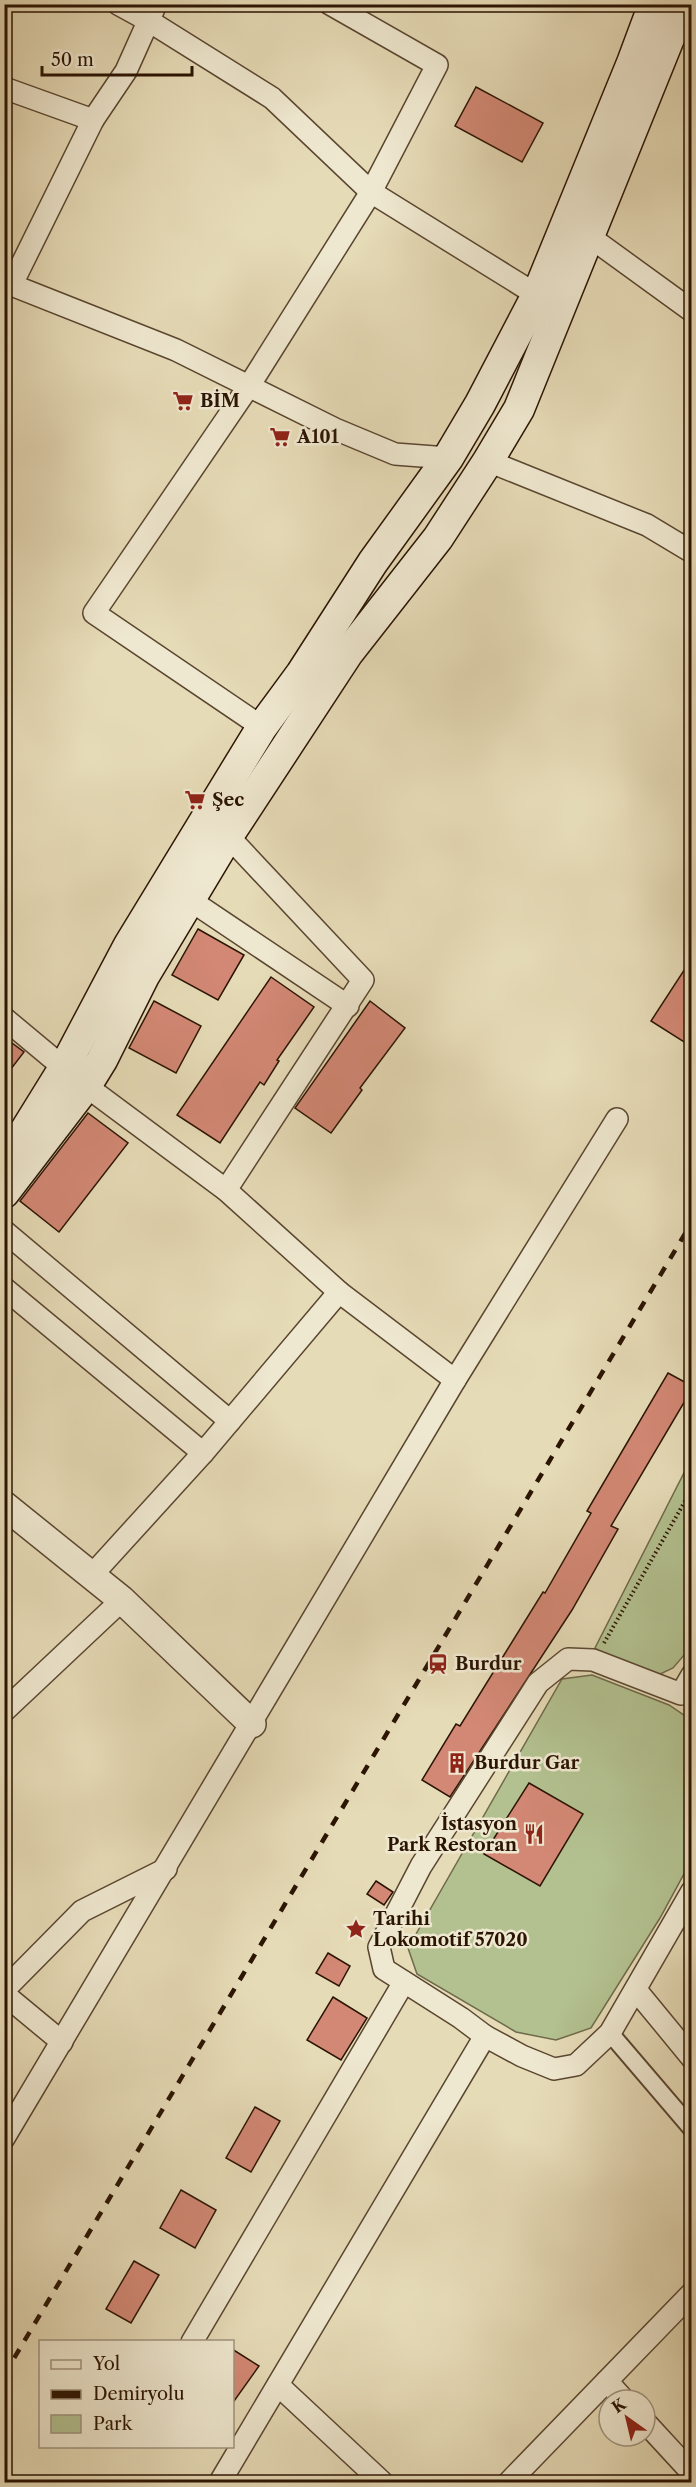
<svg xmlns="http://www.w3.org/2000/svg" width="696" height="2487" font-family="'Libre Caslon Text',serif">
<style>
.green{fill:#b3c190;stroke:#6f6a4a;stroke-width:1.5}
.building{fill:#d38875;stroke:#2b1403;stroke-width:1.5}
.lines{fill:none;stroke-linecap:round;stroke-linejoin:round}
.pedestrian-casing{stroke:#5a4630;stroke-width:20}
.minor-casing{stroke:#5a4630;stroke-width:24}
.tertiary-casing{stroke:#5a4630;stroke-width:30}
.secondary-casing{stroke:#2b1403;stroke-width:33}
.path{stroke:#2b1403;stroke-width:4;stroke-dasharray:1.5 3;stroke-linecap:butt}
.pedestrian{stroke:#efe8d0;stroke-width:16}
.minor{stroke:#efe8d0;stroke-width:21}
.tertiary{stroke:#efe8d0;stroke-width:27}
.secondary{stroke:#efe8d0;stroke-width:30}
.rail{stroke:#2b1403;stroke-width:4.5;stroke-dasharray:10 10;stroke-linecap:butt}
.labels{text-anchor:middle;stroke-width:5;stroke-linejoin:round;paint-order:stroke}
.poi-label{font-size:18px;font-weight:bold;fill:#2b1403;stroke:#efe8d0;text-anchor:start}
</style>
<rect width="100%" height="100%" fill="#e6dbb7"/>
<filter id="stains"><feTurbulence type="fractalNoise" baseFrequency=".00333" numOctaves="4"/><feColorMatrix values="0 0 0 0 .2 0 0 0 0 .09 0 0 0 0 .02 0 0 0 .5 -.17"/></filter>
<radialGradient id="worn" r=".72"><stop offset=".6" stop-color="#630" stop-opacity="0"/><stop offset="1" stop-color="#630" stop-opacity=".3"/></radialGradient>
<g class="green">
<polygon points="691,1459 691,1647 673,1668 652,1678 631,1672 595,1648"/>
<polygon points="592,1675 669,1705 691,1720 691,1861 660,1918 591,2028 556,2040 516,2032 417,1974 408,1948 562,1679"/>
</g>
<g class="building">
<polygon points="476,87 543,123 522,162 455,126"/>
<polygon points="198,929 244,955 218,1000 172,975"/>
<polygon points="692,958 692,1047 651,1021"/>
<polygon points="271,977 314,1007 277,1060 279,1061 264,1085 260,1082 220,1143 177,1115"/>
<polygon points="154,1001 201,1026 176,1073 129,1048"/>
<polygon points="370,1001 405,1028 360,1088 362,1090 331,1133 295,1108"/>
<polygon points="4,1037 24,1052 4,1078"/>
<polygon points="88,1113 128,1143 59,1232 20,1201"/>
<polygon points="668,1373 692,1386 692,1389 611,1526 618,1529 572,1610 450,1797 422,1780 456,1724 460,1726 543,1592 545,1593 591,1513 587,1511"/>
<polygon points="529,1783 583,1814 540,1886 484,1854"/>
<polygon points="376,1881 393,1892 384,1905 367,1894"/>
<polygon points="328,1953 350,1966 339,1986 316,1973"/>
<polygon points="333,1997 367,2018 341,2060 307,2040"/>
<polygon points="255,2107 280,2121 251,2172 226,2158"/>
<polygon points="181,2190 216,2210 195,2248 160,2228"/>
<polygon points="134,2261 159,2275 131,2323 106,2309"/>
<polygon points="232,2349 259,2366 232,2404"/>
</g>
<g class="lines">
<g class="pedestrian-casing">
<polyline id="pedestrian" points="610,2033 692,2129"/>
</g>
<g class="minor-casing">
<g id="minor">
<polyline points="118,4 149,21 272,98 371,192 537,295"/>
<polyline points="4,88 93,120 12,284"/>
<polyline points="93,120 126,71 156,4"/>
<polyline points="590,237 692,311"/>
<polyline points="4,282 176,350 335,429 395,454 448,458"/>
<polyline points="488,461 647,525 692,552"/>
<polyline points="262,727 94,613 249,386 371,192 437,65 330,4"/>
<polyline points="190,900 348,1006"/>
<polyline points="4,1018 64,1068"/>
<polyline points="86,1086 226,1190 339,1292"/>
<polyline points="226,1190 363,980 228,836"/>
<polyline points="4,1231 230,1421"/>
<polyline points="4,1288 203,1453"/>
<polyline points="92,1575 203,1453 339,1292 455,1380"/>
<polyline points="4,1711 122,1600"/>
<polyline points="4,1990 82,1911 166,1869"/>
<polyline points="636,1990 692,2058"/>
<polyline points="4,1994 62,2042"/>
<polyline points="485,2036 461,2018 384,1969 379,1947 421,1866 538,1683 568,1659 593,1660 681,1694 692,1675"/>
<polyline points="4,2138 455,1380 617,1119"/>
<polyline points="192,2342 404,1982"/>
<polyline points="607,2381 624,2400"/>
<polyline points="278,2385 382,2482"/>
<polyline points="645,2422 692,2473"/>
<polyline points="220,2482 485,2036 522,2056 554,2069 576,2065 610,2033 692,1891"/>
<polyline points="509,2482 692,2293"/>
</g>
</g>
<g class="tertiary-casing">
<polyline id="tertiary" points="4,1505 122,1600 252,1724"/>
</g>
<g class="secondary-casing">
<g id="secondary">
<polyline points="4,1157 25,1131 64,1068 129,945 262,727 301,674 373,562 448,458 480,404 537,295 632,63 654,4"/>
<polyline points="4,1193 86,1086 102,1060 144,976 228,836 348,653 438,538 488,461 519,409 683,4"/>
</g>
</g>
<polyline class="path" points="604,1643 692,1489"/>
<use href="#pedestrian" class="pedestrian"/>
<use href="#minor" class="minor"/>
<use href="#tertiary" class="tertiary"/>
<use href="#secondary" class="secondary"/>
<polyline class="rail" points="4,2375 692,1222"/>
</g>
<defs>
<g id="supermarket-bare" transform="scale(1.62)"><path d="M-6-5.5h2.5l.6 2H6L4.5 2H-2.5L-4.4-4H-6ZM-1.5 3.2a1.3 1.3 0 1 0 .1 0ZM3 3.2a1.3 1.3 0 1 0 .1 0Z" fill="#8f2418" stroke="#efe8d0" stroke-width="2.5" paint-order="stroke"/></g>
<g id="station-bare" transform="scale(1.62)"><path d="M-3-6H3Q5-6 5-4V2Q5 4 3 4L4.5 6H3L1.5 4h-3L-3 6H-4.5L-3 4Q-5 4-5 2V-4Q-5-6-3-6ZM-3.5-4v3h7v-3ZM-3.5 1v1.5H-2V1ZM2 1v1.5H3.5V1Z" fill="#8f2418" stroke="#efe8d0" stroke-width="2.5" paint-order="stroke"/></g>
<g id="building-bare" transform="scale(1.62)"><path d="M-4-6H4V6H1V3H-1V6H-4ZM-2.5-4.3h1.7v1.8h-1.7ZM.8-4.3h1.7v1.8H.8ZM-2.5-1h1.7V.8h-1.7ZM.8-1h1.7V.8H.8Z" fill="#8f2418" stroke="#efe8d0" stroke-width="2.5" paint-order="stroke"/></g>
<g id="restaurant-bare" transform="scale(1.62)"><path d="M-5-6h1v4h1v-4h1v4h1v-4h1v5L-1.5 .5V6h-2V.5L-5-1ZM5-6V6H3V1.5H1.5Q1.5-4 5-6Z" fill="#8f2418" stroke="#efe8d0" stroke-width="2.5" paint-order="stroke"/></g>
<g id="sight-bare" transform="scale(1.62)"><path d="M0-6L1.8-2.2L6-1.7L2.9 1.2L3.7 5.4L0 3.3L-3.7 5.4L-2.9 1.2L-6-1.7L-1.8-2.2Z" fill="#8f2418" stroke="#efe8d0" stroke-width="2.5" paint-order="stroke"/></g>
</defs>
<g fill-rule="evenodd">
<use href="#supermarket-bare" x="183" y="401"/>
<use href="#supermarket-bare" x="280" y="437"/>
<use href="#supermarket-bare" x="195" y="800"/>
<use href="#station-bare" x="438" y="1664"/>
<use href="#building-bare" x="457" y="1763"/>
<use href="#restaurant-bare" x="534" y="1834"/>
<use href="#sight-bare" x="356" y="1929"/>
</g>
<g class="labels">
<g class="poi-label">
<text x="200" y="407">BİM</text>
<text x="297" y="443">A101</text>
<text x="212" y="806">Şec</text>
<text x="455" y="1670">Burdur</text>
<text x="474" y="1769">Burdur Gar</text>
<text x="517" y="1830" text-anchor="end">İstasyon<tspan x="517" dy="21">Park Restoran</tspan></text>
<text x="373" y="1925">Tarihi<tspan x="373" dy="21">Lokomotif 57020</tspan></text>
</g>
</g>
<rect width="696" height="2487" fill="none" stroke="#e6dbb7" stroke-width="24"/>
<rect x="6" y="6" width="684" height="2475" fill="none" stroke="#2b1403" stroke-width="3"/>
<rect x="12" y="12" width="672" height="2463" fill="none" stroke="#2b1403" stroke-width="1.5"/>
<rect x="39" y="2340" width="195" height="108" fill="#efe8d0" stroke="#a1937e" stroke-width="1.5"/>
<rect x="51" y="2360" width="30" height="9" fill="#efe8d0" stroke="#a1937e" stroke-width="1.5"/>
<text x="93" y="2370" font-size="18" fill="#2b1403">Yol</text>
<rect x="51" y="2390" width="30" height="9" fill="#2b1403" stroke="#a1937e" stroke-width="1.5"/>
<text x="93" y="2400" font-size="18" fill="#2b1403">Demiryolu</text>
<rect x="51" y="2415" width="30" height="18" fill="#b3c190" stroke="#a1937e" stroke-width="1.5"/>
<text x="93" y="2430" font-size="18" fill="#2b1403">Park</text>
<g transform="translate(627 2418) rotate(326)"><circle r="28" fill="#efe8d0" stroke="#a1937e" stroke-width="1.5"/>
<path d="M0-4.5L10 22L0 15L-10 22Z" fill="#8f2418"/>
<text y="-9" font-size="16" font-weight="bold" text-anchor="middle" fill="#2b1403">K</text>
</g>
<path d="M42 66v9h150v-9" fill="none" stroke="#2b1403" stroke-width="3"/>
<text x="51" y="66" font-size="18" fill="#2b1403" stroke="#efe8d0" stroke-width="4.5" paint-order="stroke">50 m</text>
<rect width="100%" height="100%" filter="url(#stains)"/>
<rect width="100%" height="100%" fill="url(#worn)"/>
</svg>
